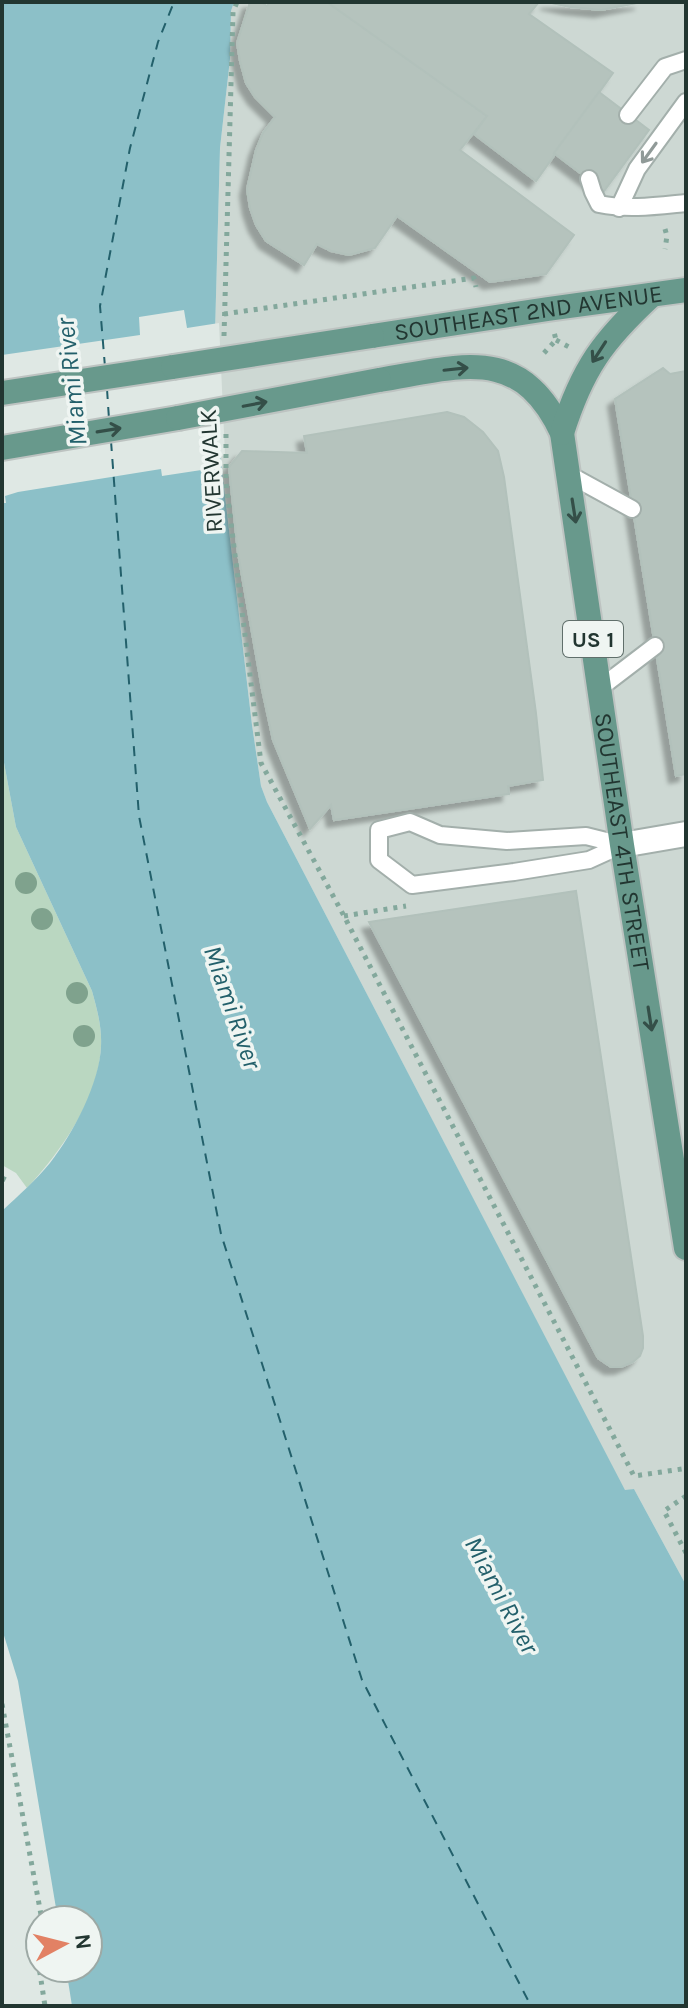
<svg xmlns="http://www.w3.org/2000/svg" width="688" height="2008" font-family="Karla,sans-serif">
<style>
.built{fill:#cdd8d3}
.green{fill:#bad7c1}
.water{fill:#8cc0c8}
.pier{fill:#dfe8e4}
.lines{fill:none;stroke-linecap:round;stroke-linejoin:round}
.ferry{stroke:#23606b;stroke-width:2;stroke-dasharray:10 8;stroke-linecap:butt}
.building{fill:#b5c3bd;stroke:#b2c1bb;stroke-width:2;filter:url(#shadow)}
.lane-casing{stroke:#a3afab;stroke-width:20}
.street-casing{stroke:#a3afab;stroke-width:28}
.primary-casing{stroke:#bdc3c1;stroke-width:28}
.path{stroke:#83a89c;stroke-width:5;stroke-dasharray:4 6;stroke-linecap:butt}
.lane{stroke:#fff;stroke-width:16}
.street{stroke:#fff;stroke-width:24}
.primary{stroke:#68998c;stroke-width:24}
.primary-bridge-casing{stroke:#bdc3c1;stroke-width:28;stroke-linecap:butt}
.primary-bridge{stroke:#68998c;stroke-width:24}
.tree{fill:#7fa28d}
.oneway{stroke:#909a98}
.oneway2{stroke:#344f48}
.labels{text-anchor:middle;stroke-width:7;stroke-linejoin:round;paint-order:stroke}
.shield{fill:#eff5f2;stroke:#606f6b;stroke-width:2}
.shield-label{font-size:22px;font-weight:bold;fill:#223631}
.street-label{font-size:24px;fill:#223631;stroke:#eff5f2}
.water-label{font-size:26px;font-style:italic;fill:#23606b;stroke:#eff5f2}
</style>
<defs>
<filter id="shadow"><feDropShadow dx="-7" dy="7" stdDeviation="2" flood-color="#0004"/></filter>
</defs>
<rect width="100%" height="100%" fill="#dfe8e4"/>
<polygon class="built" points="234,2 686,2 686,1585 634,1489 625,1491 267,802 261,786 252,725 220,454 215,333 220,148 230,59 231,11"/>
<path class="green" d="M2 752 16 827 92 991C97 1009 102 1028 101 1046 99 1099 61 1151 27 1188L16 1173 2 1165Z"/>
<path class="water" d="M2 2H234L231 11 230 59 220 148 215 333 220 454 252 725 261 786 267 802 625 1490 634 1489 686 1585V2006H72L66 1968H88V1920H58L18 1681 2 1629V1211C19 1195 36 1180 50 1163 73 1134 100 1082 101 1046 102 1027 97 1009 92 991L16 827 2 752Z"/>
<polygon class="pier" points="184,310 187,328 219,323 225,455 207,460 208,469 162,476 161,469 18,492 5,496 6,503 2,503 2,355 140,335 139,317"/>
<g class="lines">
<g class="ferry">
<polyline points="105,367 100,306 130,148 158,42 174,2"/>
<polyline points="107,389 109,419"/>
<polyline points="111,441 139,816 221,1234 362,1680 531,2006"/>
</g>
</g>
<g class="building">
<polygon points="250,2 261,2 267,6 270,2 327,2 487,116 460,150 574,235 546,274 490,282 397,216 375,248 349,255 331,251 317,244 304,265 266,241 256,225 250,208 247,189 256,150 263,133 275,117 255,97 246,83 240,61 237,43"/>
<polygon points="327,2 539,2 529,14 613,73 536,181 474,134 487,116"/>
<polygon points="547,2 642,2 601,10 570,7"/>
<polygon points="599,92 649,130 604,191 554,153"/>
<polygon points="663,368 670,374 686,371 686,774 676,776 615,399"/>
<polygon points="447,412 464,417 483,432 498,451 504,477 536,713 543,780 508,786 509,794 334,820 331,805 310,829 273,740 262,689 238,553 229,467 242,451 307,453 304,436"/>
<polygon points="576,891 643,1336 643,1348 640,1356 633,1362 621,1367 611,1367 598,1358 369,922"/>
</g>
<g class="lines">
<g class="lane-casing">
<g id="lane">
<polyline points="628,115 665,67 686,60"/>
<path d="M589 179 593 192 599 204C629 210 656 206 686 203"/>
<polyline points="619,208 637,169 686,102"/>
<polyline points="568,474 632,509"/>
<polyline points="600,688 655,646"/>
<polygon points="410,822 440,835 507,841 586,836 622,845 589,860 514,872 412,885 379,860 379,830"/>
</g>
</g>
<g class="street-casing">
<polyline id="street" points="622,845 686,834"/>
</g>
<g class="primary-casing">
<g id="primary">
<path id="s1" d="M372 336 548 309 686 290"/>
<path id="s2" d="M379 380C460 367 520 343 562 433L622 845 686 1248"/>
<polyline points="2,393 173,367"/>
<path d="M562 433C582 369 603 340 652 295"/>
<polyline points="2,448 178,418"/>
</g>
</g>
<g class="path">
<polyline points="665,229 667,236 665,249"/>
<polyline points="224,314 474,278 476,287"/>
<polyline points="224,336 233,12 237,2"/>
<polyline points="556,340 571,348"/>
<polyline points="544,353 556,340 554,332"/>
<polyline points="226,434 226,483 261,763 344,916 634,1476 682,1469"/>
<polyline points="344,916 406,906"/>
<polyline points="2,1178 8,1181"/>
<polyline points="686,1496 664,1511 686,1553"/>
<polyline points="2,1704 42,1920"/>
<polyline points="40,1961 39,1967 45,2006"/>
</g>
<use href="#lane" class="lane"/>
<use href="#street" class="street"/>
<use href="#primary" class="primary"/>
<g class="primary-bridge-casing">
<g id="primary-bridge">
<polyline points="173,367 372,336"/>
<polyline points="178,418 379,380"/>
</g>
</g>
<use href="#primary-bridge" class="primary-bridge"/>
</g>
<g class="tree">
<circle cx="26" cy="883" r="11"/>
<circle cx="42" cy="919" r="11"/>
<circle cx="77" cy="993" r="11"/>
<circle cx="84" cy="1036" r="11"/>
</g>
<defs><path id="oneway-shaft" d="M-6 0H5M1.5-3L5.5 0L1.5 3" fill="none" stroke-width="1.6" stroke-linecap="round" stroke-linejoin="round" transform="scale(2)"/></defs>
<use class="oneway" href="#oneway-shaft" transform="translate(649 153) rotate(126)"/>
<g class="oneway2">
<use href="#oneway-shaft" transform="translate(599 352) rotate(123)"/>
<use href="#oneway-shaft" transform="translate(456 369) rotate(-6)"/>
<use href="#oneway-shaft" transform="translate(255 404) rotate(-11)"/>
<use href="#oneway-shaft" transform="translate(109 430) rotate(-9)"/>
<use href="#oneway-shaft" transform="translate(574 511) rotate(81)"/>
<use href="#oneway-shaft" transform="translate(650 1019) rotate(81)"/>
</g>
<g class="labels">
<rect class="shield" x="563" y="621" width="60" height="36" rx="6"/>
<g class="shield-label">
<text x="593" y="647">US 1</text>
</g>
<g class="street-label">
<text dy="8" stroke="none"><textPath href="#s1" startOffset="158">SOUTHEAST 2ND AVENUE</textPath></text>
<text transform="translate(211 471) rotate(-93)" y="8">RIVERWALK</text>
<text dy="8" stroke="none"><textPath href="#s2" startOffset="626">SOUTHEAST 4TH STREET</textPath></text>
</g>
<g class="water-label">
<text transform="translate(71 382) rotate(-96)" y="9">Miami River</text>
<text transform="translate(233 1007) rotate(71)" y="9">Miami River</text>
<text transform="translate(502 1595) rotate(62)" y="9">Miami River</text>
</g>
</g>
<rect width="688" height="2008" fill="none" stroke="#223631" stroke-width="8"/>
<g transform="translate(64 1944) rotate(83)"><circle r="38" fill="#eff5f2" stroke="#9da9a5" stroke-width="2"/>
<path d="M0-6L14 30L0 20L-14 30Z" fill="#e28164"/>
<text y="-12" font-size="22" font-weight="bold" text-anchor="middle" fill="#223631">N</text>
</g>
</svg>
